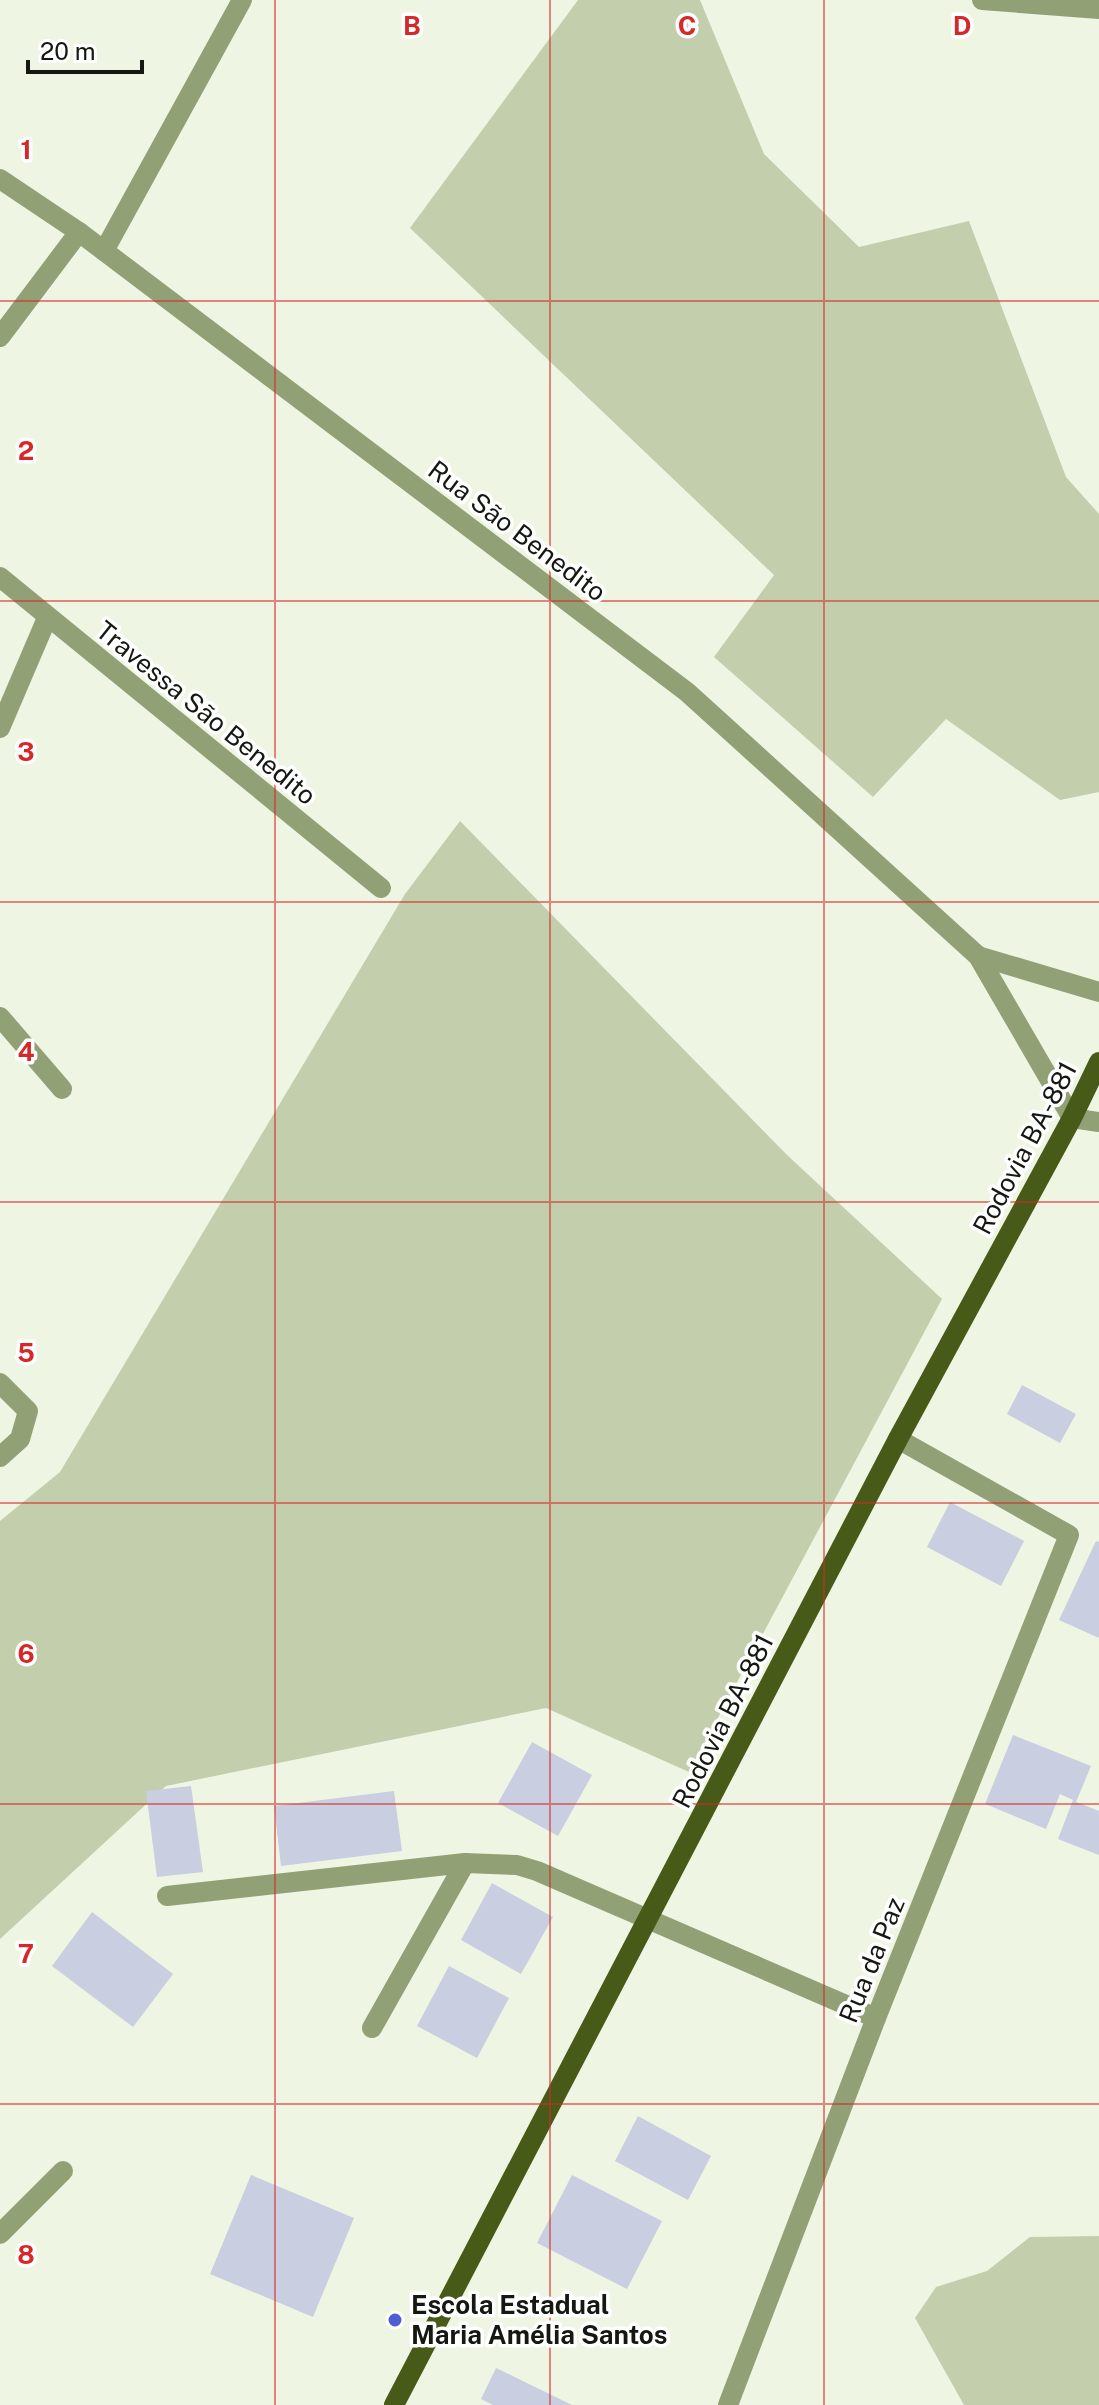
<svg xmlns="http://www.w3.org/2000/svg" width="1099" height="2405" font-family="'Public Sans',sans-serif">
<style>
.green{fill:#c2ceac}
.building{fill:#c9cee0}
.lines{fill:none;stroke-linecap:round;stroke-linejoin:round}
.minor{stroke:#92a076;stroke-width:20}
.major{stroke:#485a17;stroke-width:20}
.grid{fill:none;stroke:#d62828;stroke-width:2;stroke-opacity:0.55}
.poi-dot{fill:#505dd3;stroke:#fff;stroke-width:3}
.labels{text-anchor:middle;stroke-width:7;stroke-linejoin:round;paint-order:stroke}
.street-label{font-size:26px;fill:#151811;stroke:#fff}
.poi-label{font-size:26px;font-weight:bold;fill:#151811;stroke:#fff;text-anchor:start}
.grid-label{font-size:26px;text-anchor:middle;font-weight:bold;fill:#d62828;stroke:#fff;stroke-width:7;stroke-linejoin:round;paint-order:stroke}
</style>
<rect width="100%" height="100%" fill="#eff5e3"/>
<g class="green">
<polygon points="578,0 700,0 764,154 859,247 969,221 1066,477 1099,514 1099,792 1060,800 946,719 873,797 714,657 774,575 410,228"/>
<polygon points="460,821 786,1154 942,1299 689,1772 546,1708 166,1786 0,1939 0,1521 60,1472 405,894"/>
<polygon points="1099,2236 1099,2405 964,2405 915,2318 936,2287 987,2271 1030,2237"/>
</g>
<g class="building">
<polygon points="1022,1385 1076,1414 1060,1443 1007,1414"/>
<polygon points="950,1502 1024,1541 1001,1586 927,1547"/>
<polygon points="1096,1541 1099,1542 1099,1638 1059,1620"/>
<polygon points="1013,1735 1091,1766 1076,1802 1099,1811 1099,1855 1058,1839 1073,1800 1060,1794 1046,1829 985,1804"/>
<polygon points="532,1742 592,1775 558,1836 498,1803"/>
<polygon points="191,1786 203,1872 157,1877 146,1791"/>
<polygon points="394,1791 402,1851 281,1866 274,1806"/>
<polygon points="492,1883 553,1917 521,1974 461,1940"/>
<polygon points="92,1912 173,1974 133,2027 52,1966"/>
<polygon points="449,1966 509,1998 477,2058 417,2026"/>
<polygon points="638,2116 711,2156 688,2200 615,2161"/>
<polygon points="251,2175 354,2218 313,2317 210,2274"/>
<polygon points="572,2175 662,2221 627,2289 537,2243"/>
<polygon points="496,2368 572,2405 493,2405 481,2399"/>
</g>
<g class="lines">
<g class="minor">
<polyline points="982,0 1099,9"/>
<polyline points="0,179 79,232 687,692 978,956 1072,1118 1099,1122"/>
<polyline points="104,251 242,0"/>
<polyline points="0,337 79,232"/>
<polyline points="0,577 381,888"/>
<polyline points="0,728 47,618"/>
<polyline points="978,956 1099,992"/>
<polyline points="0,1017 62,1089"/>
<polyline points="0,1383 28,1411 20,1439 0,1457"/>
<polyline points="167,1896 465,1863 517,1865 537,1871 876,2018"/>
<polyline points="372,2028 465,1863"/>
<polyline points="0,2234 63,2171"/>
<polyline points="728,2405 876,2018 1069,1535 898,1439"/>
</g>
<polyline class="major" points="394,2405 898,1439 1072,1118 1099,1062"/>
</g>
<path class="grid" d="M275 0V2405M550 0V2405M824 0V2405M0 301H1099M0 601H1099M0 902H1099M0 1202H1099M0 1503H1099M0 1804H1099M0 2104H1099"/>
<circle class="poi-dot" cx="395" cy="2320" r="8"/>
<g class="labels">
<g class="street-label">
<text transform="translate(517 531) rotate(37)" y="9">Rua São Benedito</text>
<text transform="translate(206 713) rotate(39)" y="9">Travessa São Benedito</text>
<text transform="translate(1025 1148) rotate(-62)" y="9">Rodovia BA-881</text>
<text transform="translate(723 1721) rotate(-63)" y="9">Rodovia BA-881</text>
<text transform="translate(872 1960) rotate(-68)" y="9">Rua da Paz</text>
</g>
<g class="poi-label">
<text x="411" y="2314">Escola Estadual<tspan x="411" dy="30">Maria Amélia Santos</tspan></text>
</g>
</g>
<g class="grid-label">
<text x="412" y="35">B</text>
<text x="687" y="35">C</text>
<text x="962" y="35">D</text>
<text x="26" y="159">1</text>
<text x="26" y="460">2</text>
<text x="26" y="761">3</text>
<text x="26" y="1061">4</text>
<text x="26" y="1362">5</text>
<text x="26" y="1663">6</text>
<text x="26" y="1963">7</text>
<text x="26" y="2264">8</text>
</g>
<path d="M28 60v12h114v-12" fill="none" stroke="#151811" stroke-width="4"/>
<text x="40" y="60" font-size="24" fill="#151811" stroke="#ffffff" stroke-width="6" paint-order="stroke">20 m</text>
</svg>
